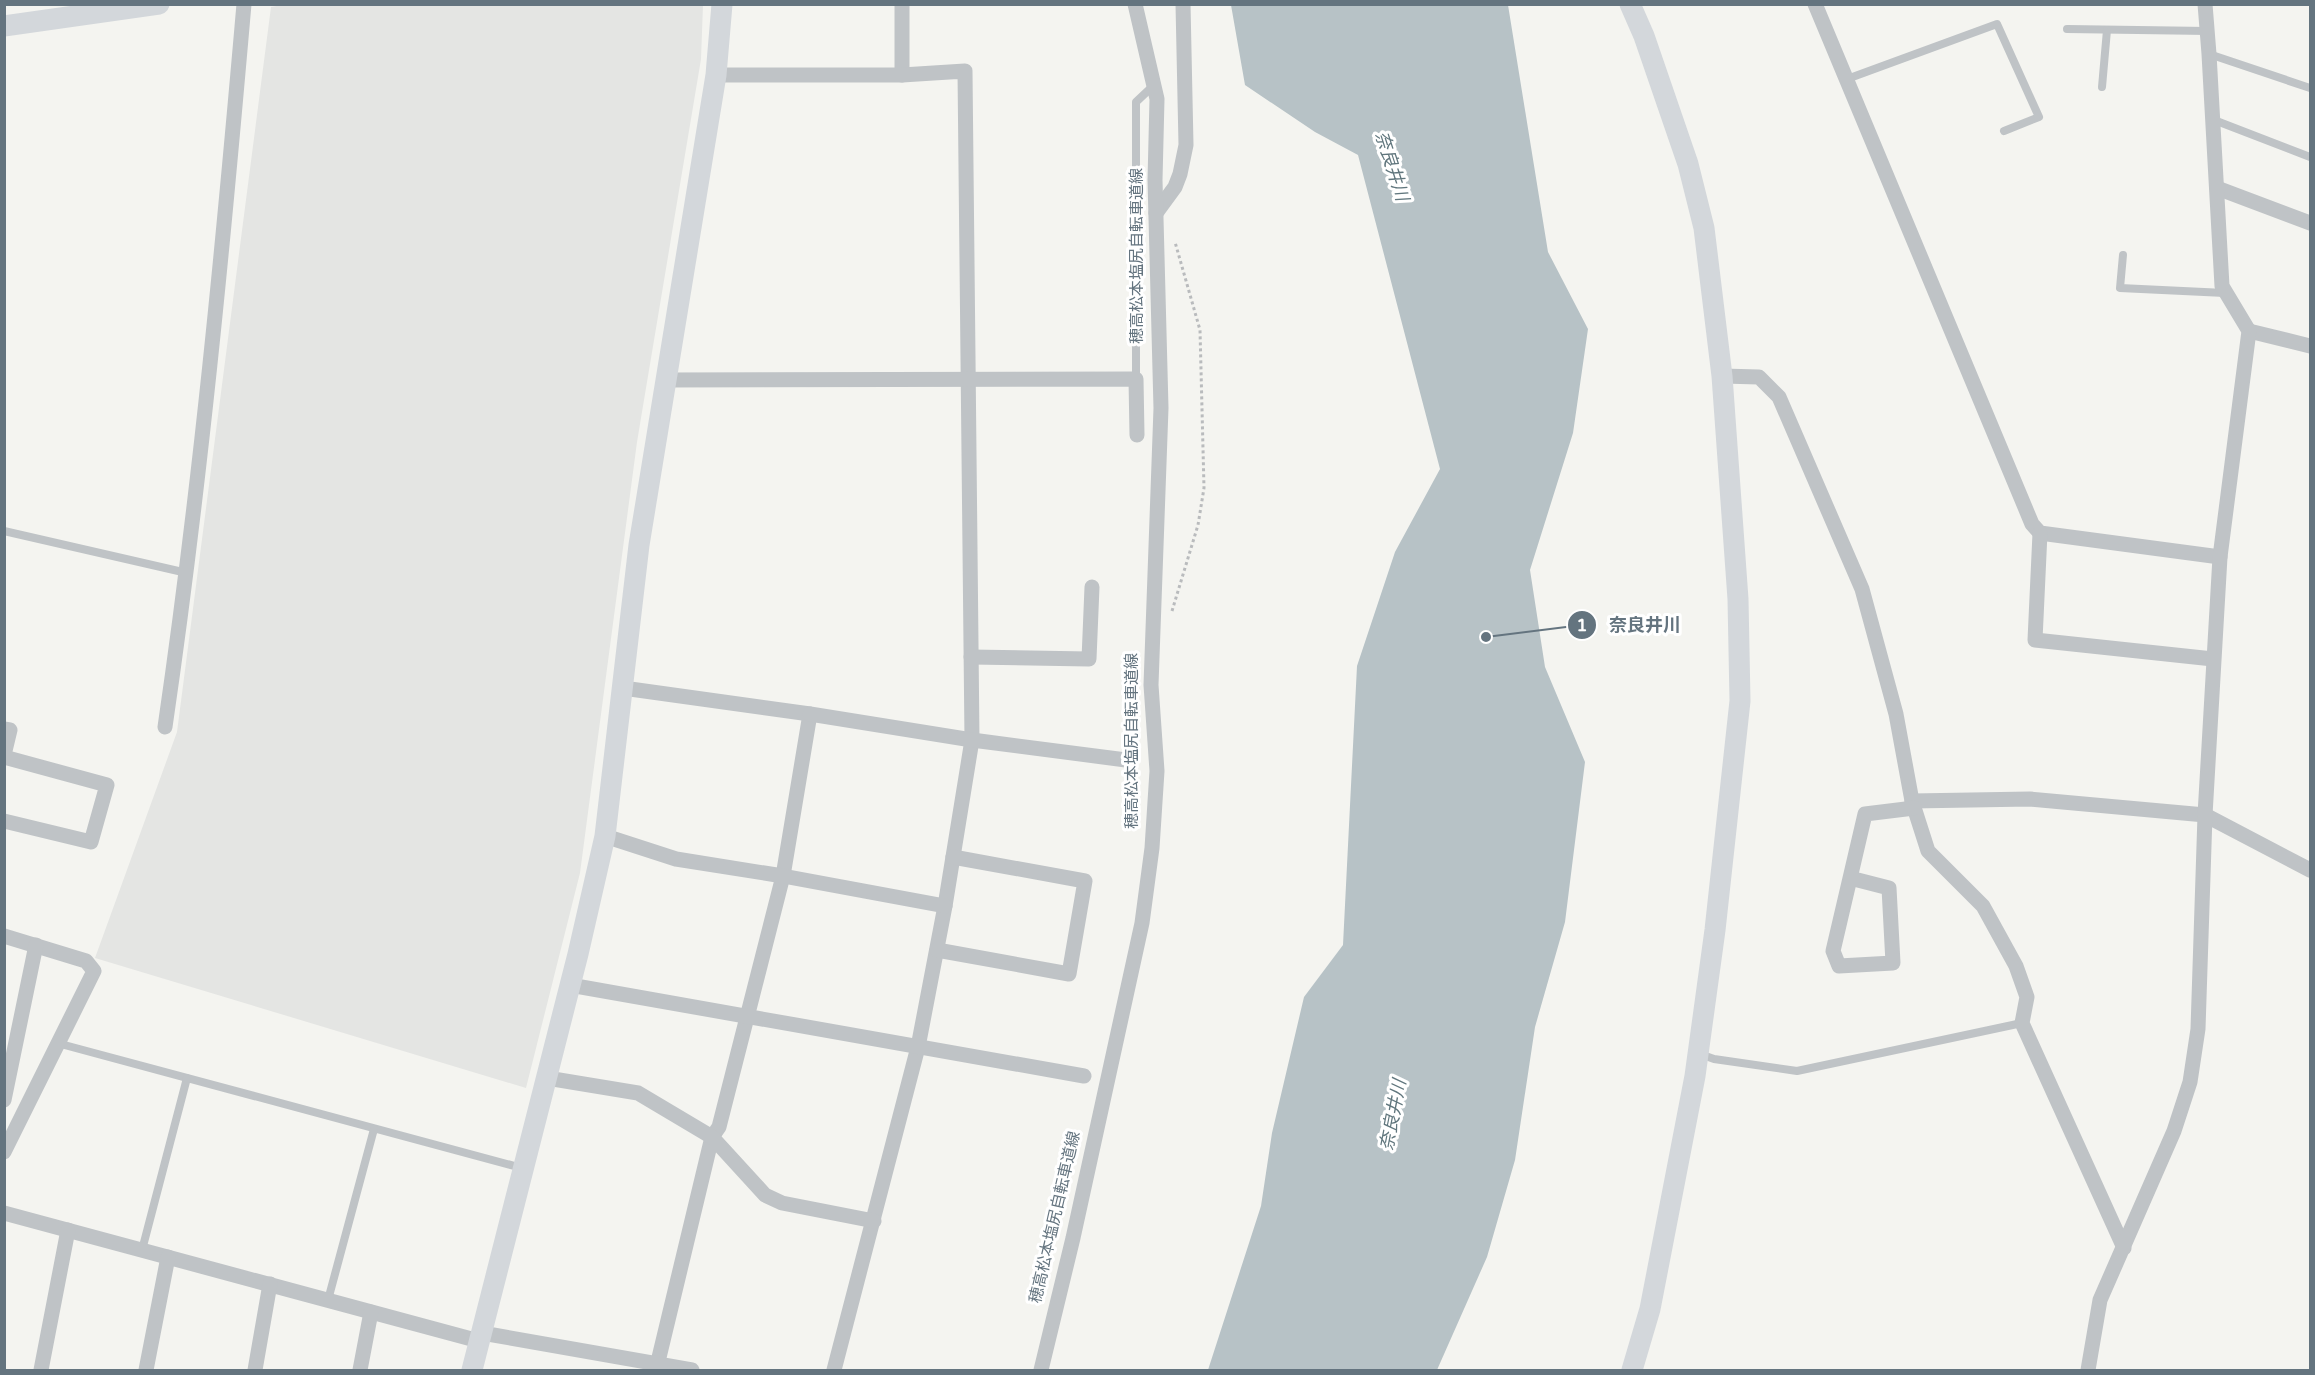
<svg xmlns="http://www.w3.org/2000/svg" width="2315" height="1375" font-family="'Varela Round','Noto Sans JP',sans-serif">
<style>
.built{fill:#e4e5e3}
.water{fill:#b7c2c6}
.lines{fill:none;stroke-linecap:round;stroke-linejoin:round}
.path{stroke:#b9bbbd;stroke-width:3;stroke-dasharray:3 3;stroke-linecap:butt}
.lane{stroke:#bfc3c6;stroke-width:8}
.street{stroke:#bfc3c6;stroke-width:15}
.secondary{stroke:#d3d7db;stroke-width:21}
.labels{text-anchor:middle;stroke-width:6;stroke-linejoin:round;paint-order:stroke}
.street-label{font-size:16px;fill:#64747f;stroke:#fff}
.water-label{font-size:18px;font-style:italic;fill:#60767d;stroke:#fff}
.leader{fill:none;stroke:#64747f;stroke-width:2}
.callout-dot{fill:#64747f;stroke:#fff;stroke-width:2}
.mark-label{font-size:18px;text-anchor:middle;font-weight:bold;fill:#fff}
.callout-label{font-size:18px;text-anchor:middle;font-weight:bold;fill:#64747f;stroke:#fff;stroke-width:6;stroke-linejoin:round;paint-order:stroke}
</style>
<rect width="100%" height="100%" fill="#f4f4f0"/>
<polygon class="built" points="282,5 703,5 701,59 637,442 580,873 526,1088 95,958 177,732 271,7"/>
<polygon class="water" points="1231,5 1508,5 1548,252 1588,329 1573,433 1530,570 1545,667 1585,762 1565,922 1535,1027 1515,1160 1487,1257 1437,1370 1208,1370 1261,1206 1272,1133 1304,997 1343,945 1357,666 1395,552 1440,469 1358,155 1315,132 1245,85"/>
<g class="lines">
<polyline class="path" points="1172,611 1198,525 1204,488 1200,330 1175,242"/>
<g class="lane">
<polyline points="2067,29 2208,31"/>
<polyline points="2209,54 2310,88"/>
<polyline points="1847,79 1997,24 2039,117 2004,131"/>
<polyline points="2102,87 2107,30"/>
<polyline points="2214,120 2310,157"/>
<polyline points="2123,255 2120,288 2225,293"/>
<polyline points="1136,379 1136,102 1153,86"/>
<polyline points="4,531 187,573"/>
<polyline points="57,1043 522,1168"/>
<polyline points="1700,1054 1714,1059 1797,1071 2022,1023"/>
<polyline points="142,1250 187,1078"/>
<polyline points="328,1300 374,1129"/>
</g>
<g class="street">
<polyline points="902,4 902,75"/>
<polyline points="1815,4 2032,524 2040,533 2220,557"/>
<polyline points="716,75 902,75 965,71 972,740 945,906 918,1047 834,1370"/>
<polyline points="2217,188 2310,223"/>
<polyline points="1156,213 1175,187 1180,174 1186,145 1183,4"/>
<polyline points="2249,331 2310,346"/>
<polyline points="1722,376 1759,377 1779,397 1862,589 1896,714 1912,801 1928,851 1983,906 2016,966 2027,997 2022,1023 2124,1248"/>
<polyline points="665,380 1136,379 1137,435"/>
<polyline points="2040,533 2035,640 2213,659"/>
<polyline points="971,657 1089,659 1092,587"/>
<polyline points="623,688 810,714 783,876 719,1127 712,1137 656,1370"/>
<polyline points="810,714 972,740 1126,760"/>
<path d="M165 727C200 487 223 246 244 4"/>
<polyline points="4,729 10,730 4,755"/>
<polyline points="4,757 107,785 91,842 4,821"/>
<polyline points="1912,801 2030,799 2205,815 2310,870"/>
<polyline points="605,836 676,859 783,876 945,906"/>
<polyline points="1850,878 1889,888 1893,963 1839,966 1833,951 1865,814 1914,808"/>
<polyline points="4,936 86,961 94,971 4,1152"/>
<polyline points="937,950 1069,974 1085,881 953,857"/>
<polyline points="570,985 1084,1076"/>
<polyline points="547,1078 638,1093 712,1137 765,1195 782,1203 874,1221"/>
<polyline points="4,1100 36,945"/>
<polyline points="4,1213 479,1341"/>
<polyline points="482,1333 692,1370"/>
<polyline points="41,1370 68,1230"/>
<polyline points="146,1370 168,1257"/>
<polyline points="255,1370 270,1284"/>
<polyline points="360,1370 371,1312"/>
<polyline points="1041,1370 1073,1238 1142,923 1152,848 1157,771 1151,685 1161,408 1155,180 1157,99 1135,4"/>
<polyline points="2088,1370 2100,1300 2174,1131 2190,1082 2198,1029 2205,815 2220,557 2249,331 2222,286 2209,54 2205,4"/>
</g>
<g class="secondary">
<polyline points="1630,4 1644,36 1688,164 1704,228 1722,376 1738,599 1740,701 1715,930 1695,1076 1650,1309 1632,1370"/>
<polyline points="4,26 159,4"/>
<polyline points="472,1370 578,954 605,836 639,545 716,75 722,4"/>
</g>
</g>
<g class="labels">
<g class="street-label">
<text transform="translate(1136 256) rotate(-90)" y="6">穂高松本塩尻自転車道線</text>
<text transform="translate(1131 741) rotate(-90)" y="6">穂高松本塩尻自転車道線</text>
<text transform="translate(1054 1217) rotate(-77)" y="6">穂高松本塩尻自転車道線</text>
</g>
<g class="water-label">
<text transform="translate(1392 166) rotate(72)" y="6">奈良井川</text>
<text transform="translate(1393 1115) rotate(-79)" y="6">奈良井川</text>
</g>
</g>
<path class="leader" d="M1486 637L1582 625"/>
<g class="callout-dot">
<circle cx="1486" cy="637" r="6"/>
<circle cx="1582" cy="625" r="15"/>
</g>
<g class="mark-label">
<text x="1582" y="631">1</text>
</g>
<g class="callout-label">
<text x="1645" y="631">奈良井川</text>
</g>
<rect width="2315" height="1375" fill="none" stroke="#64747f" stroke-width="12"/>
</svg>
